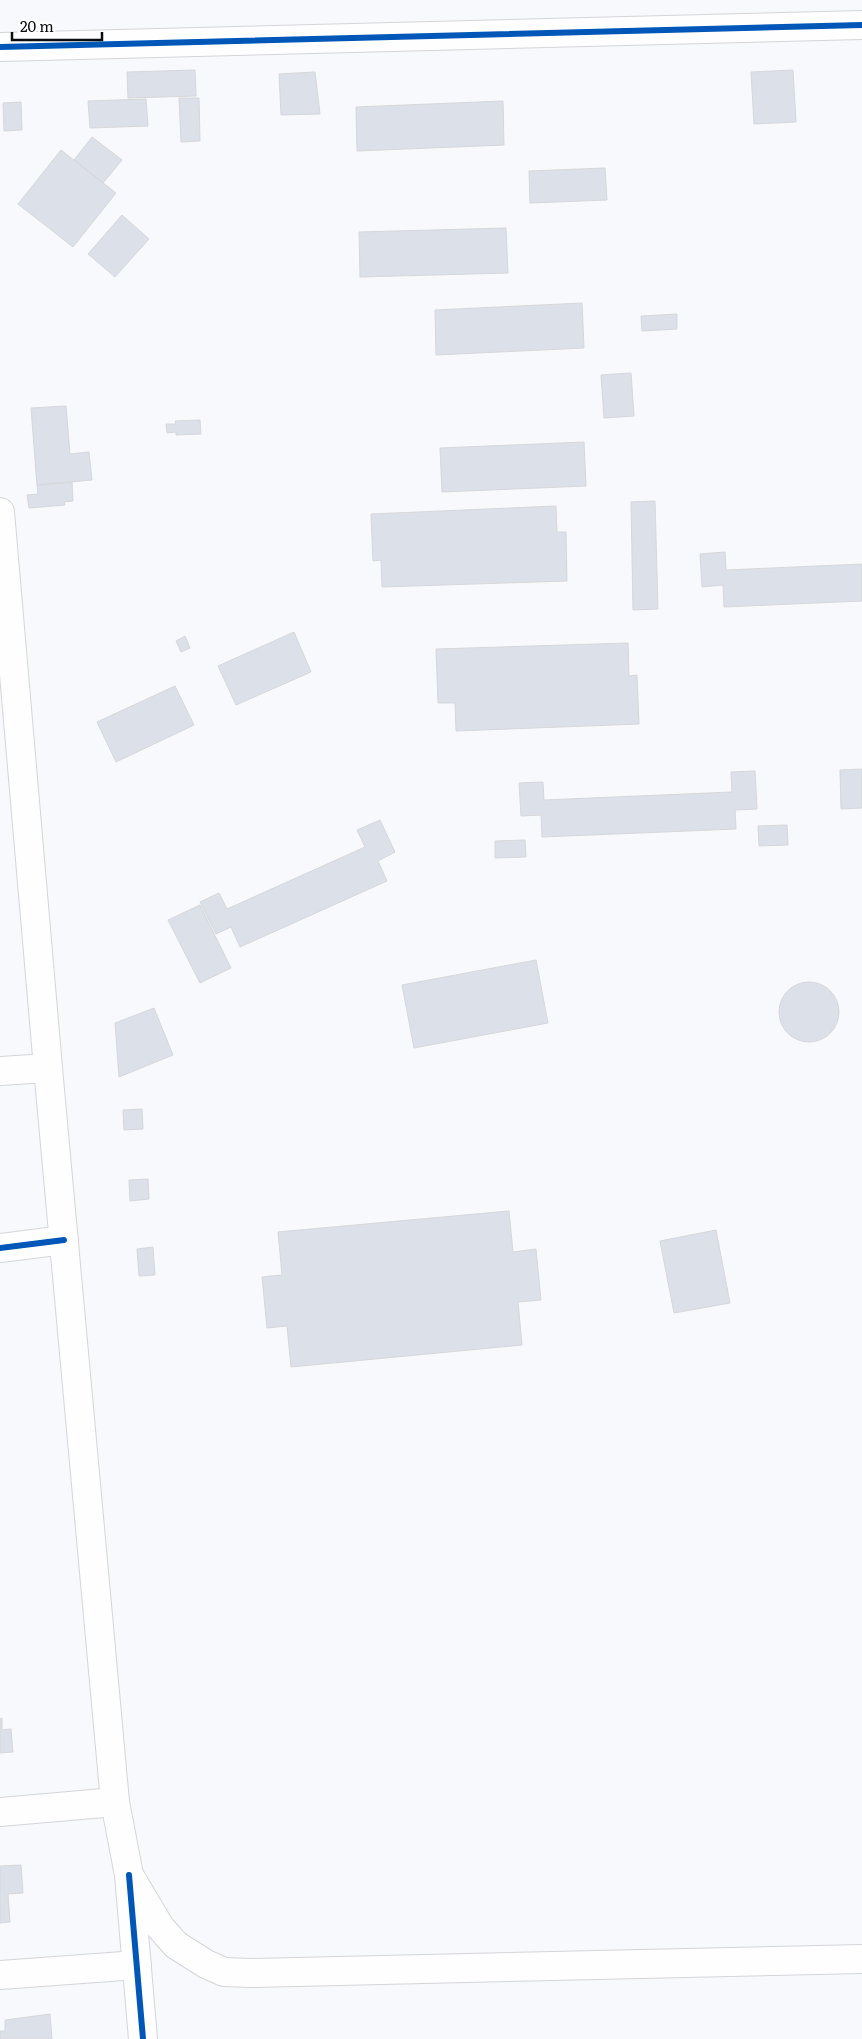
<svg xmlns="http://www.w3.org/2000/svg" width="862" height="2039" font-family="Literata,serif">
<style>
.building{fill:#dce0e9;stroke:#d6d7da}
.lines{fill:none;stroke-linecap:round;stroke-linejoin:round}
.minor-casing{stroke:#d4d5d8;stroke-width:30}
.secondary-casing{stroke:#d4d5d8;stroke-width:30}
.minor{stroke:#fefeff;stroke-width:28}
.secondary{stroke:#fefeff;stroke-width:28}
.cycleway-casing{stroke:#fff;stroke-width:9}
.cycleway{stroke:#0057b8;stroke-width:6}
</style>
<rect width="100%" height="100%" fill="#f8f9fc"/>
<g class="building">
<polygon points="195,70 196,96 128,98 127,72"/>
<polygon points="793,70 796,122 754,124 751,72"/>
<polygon points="315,72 320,114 281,115 279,74"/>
<polygon points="179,98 199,98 200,141 181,142"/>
<polygon points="146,99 148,126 90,128 88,101"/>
<polygon points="503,101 504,145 357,151 356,107"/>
<polygon points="21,102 22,130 4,131 3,103"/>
<polygon points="92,137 122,160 103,183 74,160"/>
<polygon points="61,150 116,193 73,247 18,204"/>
<polygon points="605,168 607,200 530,203 529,171"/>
<polygon points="122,215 149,239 115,277 88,254"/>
<polygon points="506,228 508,273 360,277 359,232"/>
<polygon points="582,303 584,348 436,355 435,310"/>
<polygon points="677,314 677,329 642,331 641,316"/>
<polygon points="631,373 634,416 604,418 601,375"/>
<polygon points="66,406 70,454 89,452 92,480 37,485 31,408"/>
<polygon points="200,420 201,434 176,435 176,432 167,433 166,424 176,424 175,421"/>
<polygon points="584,442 586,486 442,492 440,448"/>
<polygon points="72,482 73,501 64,502 65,505 29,508 27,495 38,494 37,485"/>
<polygon points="655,501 658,609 633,610 631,502"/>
<polygon points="556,506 557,532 566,532 567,581 382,587 381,560 373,561 371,514"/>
<polygon points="725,552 726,570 862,564 862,601 724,607 723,585 702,587 700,554"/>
<polygon points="294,632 311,672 236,705 218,666"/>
<polygon points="185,636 190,648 181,652 176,641"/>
<polygon points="628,643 629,676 637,675 639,724 456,731 455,703 438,703 436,649"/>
<polygon points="175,686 194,725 116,762 97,722"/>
<polygon points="862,769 862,808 841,809 840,770"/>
<polygon points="755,771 757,809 735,810 736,829 542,837 541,815 521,816 519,783 543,782 544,800 732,792 731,772"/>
<polygon points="380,820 395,852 378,861 387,881 240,947 231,927 216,934 200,902 219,893 227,909 365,847 357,830"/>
<polygon points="787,825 788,845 759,846 758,826"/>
<polygon points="525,840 526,857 495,858 495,841"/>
<polygon points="200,905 231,968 200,983 168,920"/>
<polygon points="536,960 548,1023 414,1048 402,985"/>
<circle cx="809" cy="1012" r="30"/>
<polygon points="154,1008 173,1055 119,1077 115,1023"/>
<polygon points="142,1109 143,1129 124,1130 123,1110"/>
<polygon points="148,1179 149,1199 130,1201 129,1180"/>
<polygon points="509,1211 513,1252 536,1249 541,1300 518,1302 522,1345 291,1367 287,1326 267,1328 262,1277 282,1275 278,1232"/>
<polygon points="716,1230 730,1303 674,1313 660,1241"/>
<polygon points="153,1247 155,1275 139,1276 137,1249"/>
<polygon points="2,1718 2,1730 11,1729 13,1752 0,1753 0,1719"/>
<polygon points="21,1865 23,1893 8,1894 10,1922 0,1923 0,1866"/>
<polygon points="50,2014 52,2039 0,2039 0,2031 5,2031 5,2020"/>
</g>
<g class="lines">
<g class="minor-casing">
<g id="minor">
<polyline points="0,47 862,25"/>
<polyline points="0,1071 48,1068"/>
<polyline points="0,1248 64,1240"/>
<polyline points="0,1812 115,1802"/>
<polyline points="129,1875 143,2039"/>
<polyline points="0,1975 137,1965"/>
</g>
</g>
<g class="secondary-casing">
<polyline id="secondary" points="0,512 48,1068 115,1802 129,1875 160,1927 176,1945 206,1964 224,1972 250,1973 862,1959"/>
</g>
<use href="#minor" class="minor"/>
<use href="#secondary" class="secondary"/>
<g class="cycleway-casing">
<g id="cycleway">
<polyline points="0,47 862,25"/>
<polyline points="0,1248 64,1240"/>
<polyline points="129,1875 143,2039"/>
</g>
</g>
<use href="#cycleway" class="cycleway"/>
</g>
<path d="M12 32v8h90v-8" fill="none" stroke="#0b0c0f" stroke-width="2.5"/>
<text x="20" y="32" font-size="15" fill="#0b0c0f" stroke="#ffffff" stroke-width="4" paint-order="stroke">20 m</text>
</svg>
